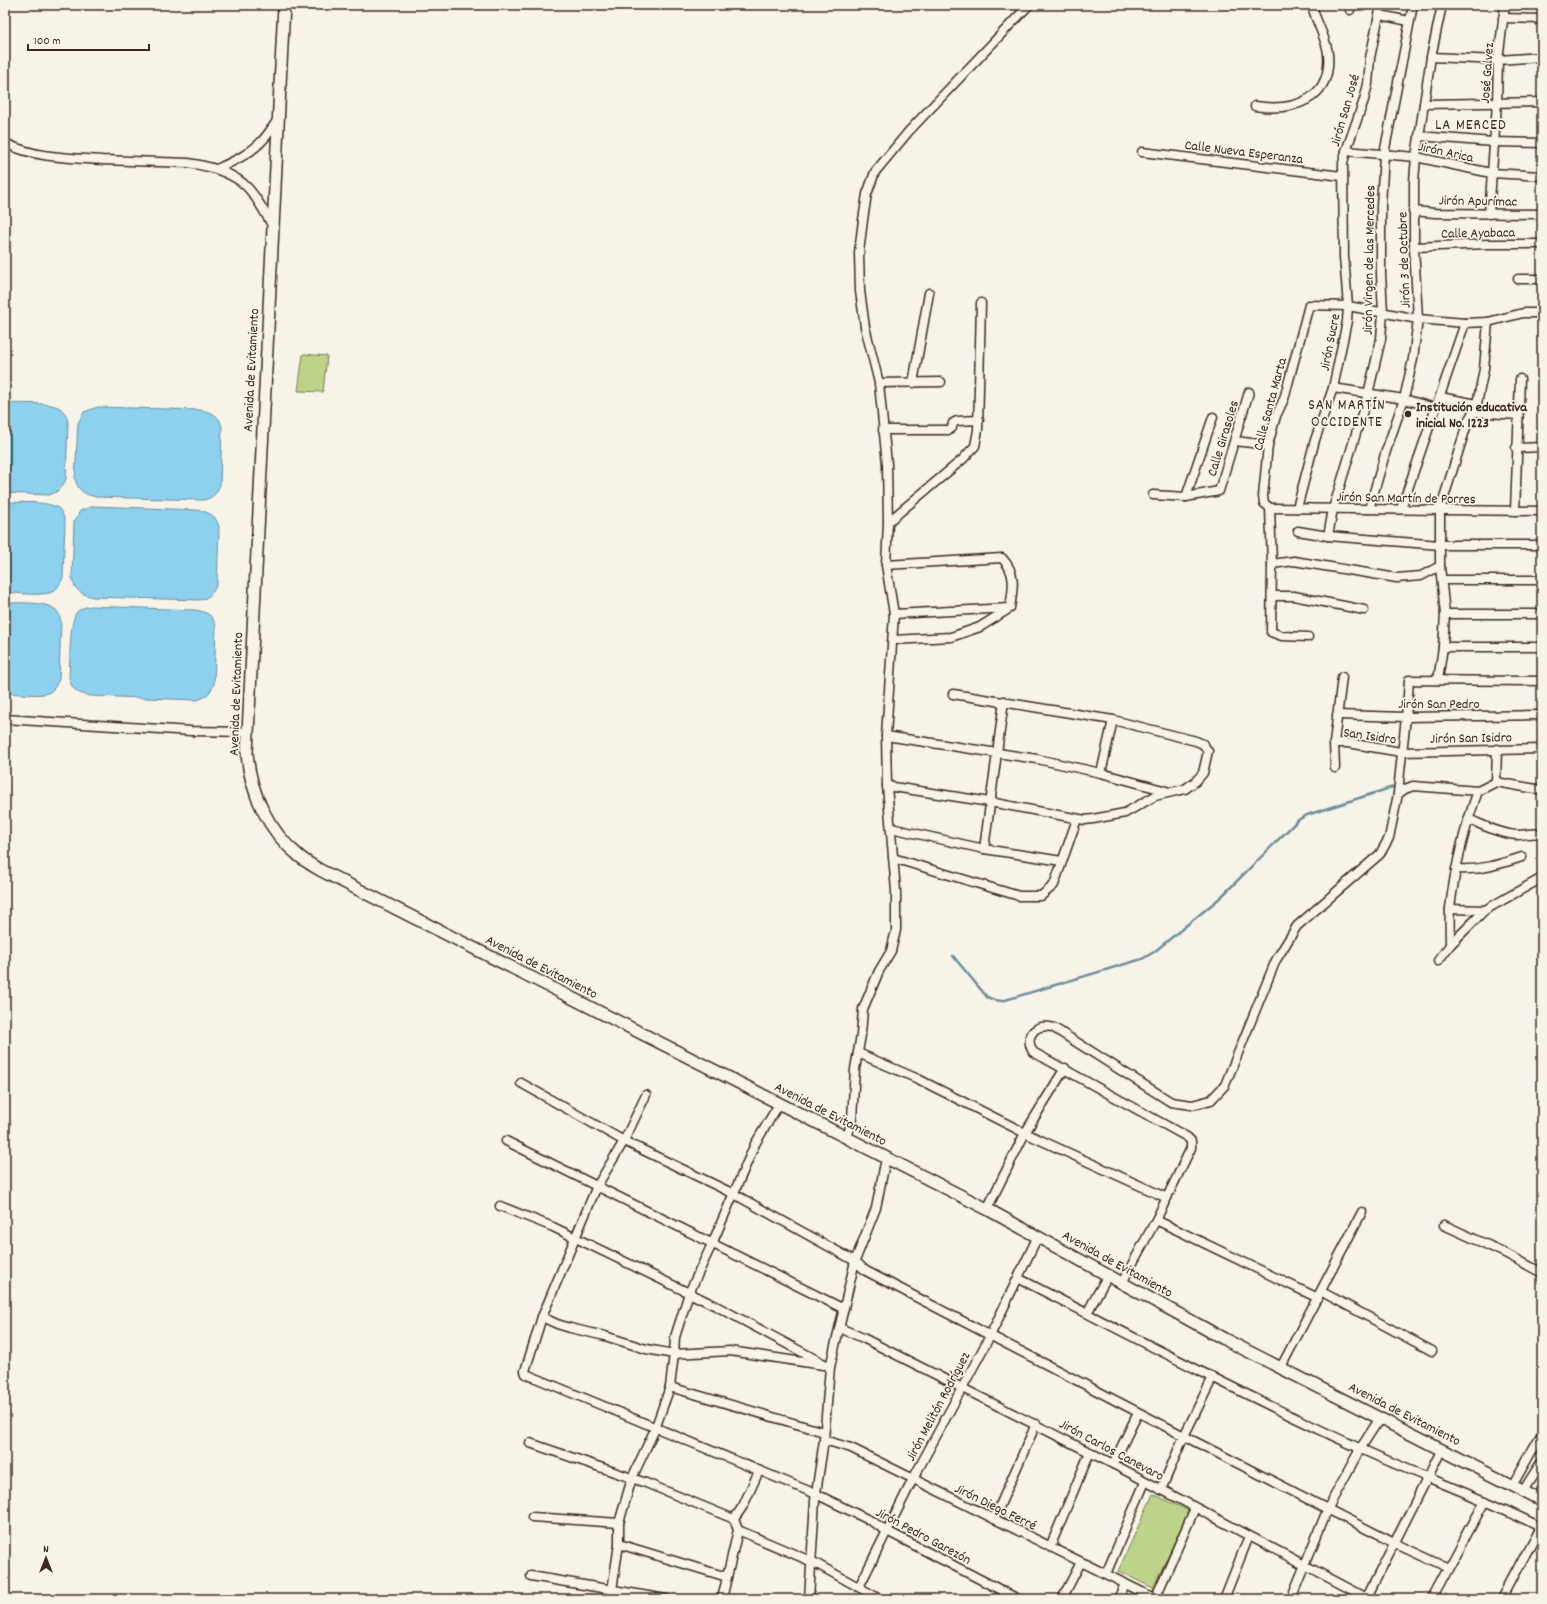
<svg xmlns="http://www.w3.org/2000/svg" width="1547" height="1604" font-family="Dekko,sans-serif">
<style>
.green{fill:#bcd389;stroke:#7c7e54}
.water{fill:#8ed1ef;stroke:#6d8e9b}
.lines{fill:none;stroke-linecap:round;stroke-linejoin:round}
.stream{stroke:#6d8e9b;stroke-width:2.5}
.street-casing{stroke:#3b2a1e;stroke-width:11}
.secondary-casing{stroke:#3b2a1e;stroke-width:14}
.street{stroke:#f7f3e8;stroke-width:8}
.secondary{stroke:#f7f3e8;stroke-width:11}
.poi-dot{fill:#3b2a1e;stroke:#f7f3e8;stroke-width:1.5}
.labels{text-anchor:middle;stroke-width:3.5;stroke-linejoin:round;paint-order:stroke}
.street-label{font-size:14px;fill:#3b2a1e;stroke:#f7f3e8}
.poi-label{font-size:14px;font-weight:bold;fill:#3b2a1e;stroke:#f7f3e8;text-anchor:start}
.neighbourhood-label{font-size:15px;letter-spacing:1px;fill:#3b2a1e;stroke:#f7f3e8}
</style>
<rect width="100%" height="100%" fill="#f7f3e8"/>
<filter id="ink" filterUnits="userSpaceOnUse"><feTurbulence type="fractalNoise" baseFrequency=".025" numOctaves="2"/><feDisplacementMap in="SourceGraphic" scale="8" xChannelSelector="R" yChannelSelector="G"/><feConvolveMatrix kernelMatrix="1 2 1 2 8 2 1 2 1" color-interpolation-filters="sRGB"/></filter>
<g filter="url(#ink)">
<g class="green">
<polygon points="303,354 327,356 323,392 298,391"/>
<polygon points="1153,1494 1189,1511 1153,1588 1118,1571"/>
</g>
<g class="water">
<path d="M5 403C18 404 47 402 58 407 64 410 67 416 68 422L66 479C62 488 58 492 49 495L5 493Z"/>
<path d="M98 407 201 410C213 413 220 415 222 428L220 485C216 494 213 498 203 500L97 497C85 495 78 491 75 479L78 423 84 412Z"/>
<path d="M5 502C19 503 41 501 54 506 61 508 63 515 65 521L63 578C60 583 58 588 54 591 45 597 16 593 5 592Z"/>
<path d="M94 506 197 510C209 512 216 515 219 527L217 584C213 593 209 598 200 600L93 597C81 594 75 591 72 578L74 522 80 511Z"/>
<path d="M5 603C17 603 47 601 56 610 59 613 60 617 61 621L59 679C57 684 55 688 50 692 42 697 15 693 5 693Z"/>
<path d="M91 606 195 610C206 612 213 614 216 627L214 684C210 693 207 697 197 700L91 696C79 694 72 691 69 678 70 665 69 620 77 612 81 608 86 607 91 606Z"/>
</g>
<g class="lines">
<polyline class="stream" points="953,956 987,997 994,1000 1002,1001 1142,959 1154,952 1221,897 1298,820 1307,815 1393,787"/>
<g class="street-casing">
<g id="street">
<polyline points="1350,10 1351,5"/>
<polyline points="1380,15 1409,21"/>
<polyline points="1503,18 1542,19"/>
<polyline points="1431,57 1498,60 1542,57"/>
<polyline points="1424,104 1542,102"/>
<path d="M1255 106C1293 112 1332 100 1328 54 1327 39 1315 21 1312 5"/>
<polyline points="1419,136 1493,142 1542,143"/>
<path d="M5 143C35 158 69 158 102 160 130 161 159 162 188 163 209 166 233 172 248 188 258 199 265 213 272 225"/>
<polyline points="1346,151 1416,157 1491,173 1542,176"/>
<polyline points="1142,152 1342,176"/>
<path d="M217 169C232 162 250 154 262 141 268 135 272 127 277 121"/>
<polyline points="1413,211 1435,213 1542,214"/>
<polyline points="1489,214 1497,103 1498,60 1505,5"/>
<polyline points="1414,247 1489,244 1542,244"/>
<polyline points="1518,279 1542,279"/>
<polyline points="879,383 941,382"/>
<polyline points="913,383 929,293"/>
<polyline points="1333,388 1404,399 1435,408"/>
<polyline points="1440,397 1477,404"/>
<polyline points="1473,412 1517,415"/>
<polyline points="883,430 949,430 952,428 953,423 957,421 979,420"/>
<polyline points="1235,441 1268,445"/>
<polyline points="1516,448 1542,447"/>
<polyline points="1153,495 1186,497 1219,491 1249,392"/>
<polyline points="1186,497 1213,417"/>
<polyline points="1270,508 1264,503 1263,496 1268,445 1276,416 1284,399 1309,305 1348,306 1418,319 1465,323 1488,322 1523,313 1542,313"/>
<polyline points="1270,508 1542,511"/>
<polyline points="1270,508 1272,564 1271,632 1282,636 1308,637"/>
<polyline points="1297,508 1315,440 1333,388 1347,321 1348,306 1344,257 1343,163 1346,151 1364,100 1368,84 1370,58 1381,5"/>
<polyline points="1369,509 1386,451 1404,399 1413,359 1418,319 1414,247 1414,181 1416,157 1431,57 1442,5"/>
<polyline points="1401,509 1465,323"/>
<polyline points="1515,511 1520,379"/>
<polyline points="888,522 963,459 975,446 978,430 981,303"/>
<polyline points="1298,531 1328,536 1440,545 1542,545"/>
<polyline points="1328,536 1333,509 1368,394 1381,339 1383,312 1381,274 1381,206 1384,154 1413,5"/>
<polyline points="1272,564 1294,561 1397,578 1421,576 1440,566"/>
<path d="M886 565 1002 558C1017 574 1013 588 1010 608L980 627 951 637 893 640"/>
<polyline points="1442,580 1542,580"/>
<polyline points="1272,596 1294,596 1364,610"/>
<polyline points="894,614 1009,608"/>
<polyline points="1445,614 1542,614"/>
<polyline points="1443,647 1542,647"/>
<polyline points="1438,680 1443,647 1445,614 1440,566 1440,510 1468,421 1477,404 1484,369 1488,322"/>
<polyline points="1337,715 1407,717 1542,715"/>
<polyline points="5,719 191,731 247,732"/>
<polyline points="886,736 1037,759 1101,773 1170,792"/>
<polyline points="1334,743 1348,743 1401,752 1542,749"/>
<polyline points="1335,768 1334,743 1342,677"/>
<polyline points="1101,773 1113,720"/>
<polyline points="1496,782 1497,749"/>
<polyline points="887,786 990,802 1085,820 1093,819 1125,813 1155,796 1185,789 1196,781 1203,773 1208,751 1203,744 1196,741 1113,720 953,694"/>
<path d="M1398 794C1401 756 1407 718 1409 680L1542 681"/>
<path d="M1468 819C1483 825 1500 834 1517 835 1525 835 1534 832 1542 834"/>
<polyline points="891,828 984,849 1062,861"/>
<polyline points="984,849 1004,701"/>
<polyline points="893,858 1019,896 1041,896 1054,885 1077,819"/>
<path d="M1456 869C1480 871 1500 864 1522 857"/>
<polyline points="1450,909 1485,910"/>
<path d="M1450 945C1450 933 1449 920 1450 908 1455 868 1464 829 1478 791"/>
<polyline points="1438,961 1450,945 1485,910 1542,878"/>
<polyline points="858,1053 918,1079 1025,1133 1167,1198"/>
<polyline points="521,1083 624,1141 734,1194 855,1261 866,1271 1184,1436 1394,1543 1448,1568"/>
<polyline points="646,1095 624,1141 597,1186 542,1317 525,1371 526,1374 816,1494 871,1521 887,1531 1018,1599"/>
<polyline points="847,1138 852,1119 855,1069 861,1035 863,1009 879,971 891,951 896,930 896,891 887,786 886,736 894,614 886,565 888,522 887,464 879,383 865,327 860,291 859,252 863,220 867,194 875,172 909,131 1029,5"/>
<polyline points="506,1141 844,1309"/>
<polyline points="500,1206 553,1227 718,1307 830,1367"/>
<polyline points="987,1209 1025,1133 1065,1068"/>
<polyline points="1156,1220 1318,1298"/>
<polyline points="1444,1225 1503,1252 1542,1273"/>
<path d="M1018 1278C1131 1336 1244 1395 1359 1448 1419 1476 1483 1497 1542 1528"/>
<path d="M1122 1283 1156 1220 1191 1148V1141L1187 1137 1033 1052C1023 1035 1037 1022 1054 1028L1171 1102 1192 1105 1211 1100 1225 1085 1276 960 1297 926 1380 854 1389 838 1398 794 1405 789 1413 786 1478 791 1496 782 1542 790"/>
<polyline points="1322,1292 1432,1351"/>
<polyline points="1087,1313 1108,1275"/>
<polyline points="542,1317 557,1324 570,1328 605,1336 646,1349 674,1354 730,1351 823,1365"/>
<polyline points="840,1328 863,1338 1113,1464 1369,1599"/>
<polyline points="1281,1367 1362,1212"/>
<polyline points="670,1387 824,1432"/>
<polyline points="824,1440 851,1448 1156,1599"/>
<polyline points="530,1443 646,1483 734,1519 738,1530 815,1563 880,1599"/>
<polyline points="1113,1464 1138,1413"/>
<polyline points="1512,1486 1542,1433"/>
<polyline points="1161,1490 1184,1436 1213,1377"/>
<polyline points="1523,1491 1542,1461"/>
<polyline points="532,1517 619,1523 632,1478 655,1429 670,1387 674,1354 675,1337 689,1293 712,1244 755,1144 779,1104"/>
<polyline points="734,1519 743,1506 759,1471"/>
<polyline points="994,1519 1036,1424"/>
<polyline points="619,1544 727,1577"/>
<polyline points="1050,1547 1090,1452"/>
<polyline points="1106,1574 1145,1482"/>
<polyline points="531,1576 666,1599"/>
<polyline points="859,1587 913,1479 990,1336 1038,1236"/>
<polyline points="612,1590 619,1544 619,1523"/>
<polyline points="722,1599 738,1530"/>
<polyline points="809,1599 815,1500 824,1440 830,1367 855,1261 876,1208 886,1158"/>
<polyline points="1062,1599 1081,1562"/>
<polyline points="1118,1599 1125,1584"/>
<polyline points="1155,1599 1195,1508"/>
<polyline points="1224,1599 1249,1536"/>
<polyline points="1291,1599 1328,1508 1360,1449 1380,1418"/>
<polyline points="1366,1599 1442,1449"/>
<polyline points="1432,1599 1485,1501"/>
<polyline points="1502,1599 1540,1527"/>
</g>
</g>
<g class="secondary-casing">
<path id="secondary" d="M284 5 247 753C250 792 268 831 299 856 305 861 313 866 320 870L987 1209 1226 1340 1542 1501"/>
</g>
<use href="#street" class="street"/>
<use href="#secondary" class="secondary"/>
</g>
</g>
<circle class="poi-dot" cx="1408" cy="414" r="4"/>
<g class="labels">
<g class="street-label">
<text transform="translate(1486 73) rotate(-86)" y="5">José Galvez</text>
<text transform="translate(1344 110) rotate(-74)" y="5">Jirón San José</text>
<text transform="translate(1244 151) rotate(7)" y="5">Calle Nueva Esperanza</text>
<text transform="translate(1446 151) rotate(12)" y="5">Jirón Arica</text>
<text transform="translate(1478 200) rotate(1)" y="5">Jirón Apurímac</text>
<text transform="translate(1478 232) rotate(-1)" y="5">Calle Ayabaca</text>
<text transform="translate(1368 260) rotate(-89)" y="5">Jirón Virgen de las Mercedes</text>
<text transform="translate(1403 260) rotate(-92)" y="5">Jirón 3 de Octubre</text>
<text transform="translate(1329 342) rotate(-79)" y="5">Jirón Sucre</text>
<text transform="translate(250 370) rotate(-87)" y="5">Avenida de Evitamiento</text>
<text transform="translate(1269 404) rotate(-75)" y="5">Calle Santa Marta</text>
<text transform="translate(1222 438) rotate(-73)" y="5">Calle Girasoles</text>
<text transform="translate(1406 497) rotate(1)" y="5">Jirón San Martín de Porres</text>
<text transform="translate(235 694) rotate(-88)" y="5">Avenida de Evitamiento</text>
<text x="1439" y="708">Jirón San Pedro</text>
<text transform="translate(1370 735) rotate(8)" y="5">San Isidro</text>
<text transform="translate(1471 737) rotate(-1)" y="5">Jirón San Isidro</text>
<text transform="translate(542 966) rotate(27)" y="5">Avenida de Evitamiento</text>
<text transform="translate(831 1113) rotate(27)" y="5">Avenida de Evitamiento</text>
<text transform="translate(1118 1263) rotate(29)" y="5">Avenida de Evitamiento</text>
<text transform="translate(937 1406) rotate(-62)" y="5">Jirón Melitón Rodríguez</text>
<text transform="translate(1405 1413) rotate(27)" y="5">Avenida de Evitamiento</text>
<text transform="translate(1112 1449) rotate(28)" y="5">Jirón Carlos Canevaro</text>
<text transform="translate(996 1506) rotate(26)" y="5">Jirón Diego Ferré</text>
<text transform="translate(924 1535) rotate(28)" y="5">Jirón Pedro Garezón</text>
</g>
<g class="poi-label">
<text x="1416" y="411">Institución educativa<tspan x="1416" dy="16">inicial No. 1223</tspan></text>
</g>
<g class="neighbourhood-label">
<text x="1471" y="129">LA MERCED</text>
<text x="1347" y="409">SAN MARTÍN<tspan x="1347" dy="17">OCCIDENTE</tspan></text>
</g>
</g>
<rect width="1547" height="1604" fill="none" stroke="#f7f3e8" stroke-width="20"/>
<rect x="10" y="10" width="1527" height="1584" fill="none" stroke="#3b2a1e" stroke-width="1.5" filter="url(#ink)"/>
<g transform="translate(46 1558)" stroke="#f7f3e8" stroke-width="3" paint-order="stroke">
<path d="M0-3L7 15L0 10L-7 15Z" fill="#3b2a1e"/>
<text y="-6" font-size="11" font-weight="bold" text-anchor="middle" fill="#3b2a1e">N</text>
</g>
<path d="M28 44v6h121v-6" fill="none" stroke="#3b2a1e" stroke-width="2"/>
<text x="34" y="44" font-size="12" fill="#3b2a1e" stroke="#f7f3e8" stroke-width="3" paint-order="stroke">100 m</text>
</svg>
